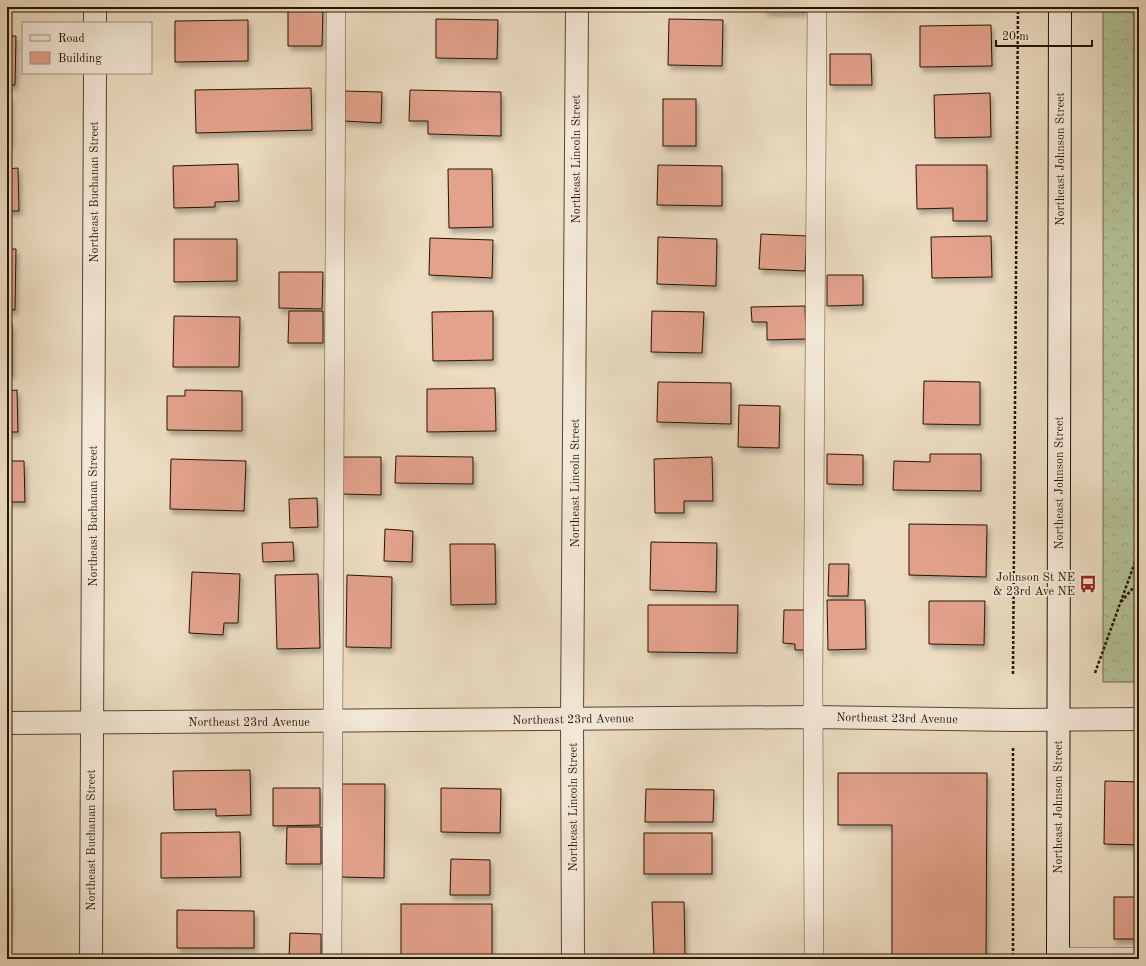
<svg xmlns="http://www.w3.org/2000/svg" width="1146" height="966" font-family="'Old Standard TT',serif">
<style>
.forest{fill:url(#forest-crowns);stroke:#6c6b4b}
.building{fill:#e4a28d;stroke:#251400;filter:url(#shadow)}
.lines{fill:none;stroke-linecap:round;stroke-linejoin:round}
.lane-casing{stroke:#574630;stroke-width:20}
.street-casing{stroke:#574630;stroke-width:24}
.secondary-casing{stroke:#251400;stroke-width:24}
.path{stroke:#251400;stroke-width:2.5;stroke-dasharray:3 2;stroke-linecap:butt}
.lane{stroke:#f3e8d7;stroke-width:19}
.street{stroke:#f3e8d7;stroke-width:22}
.secondary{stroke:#f3e8d7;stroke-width:22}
.labels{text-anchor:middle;stroke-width:4;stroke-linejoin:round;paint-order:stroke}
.street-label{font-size:12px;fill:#251400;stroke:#f3e8d7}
.poi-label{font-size:12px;fill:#251400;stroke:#f3e8d7;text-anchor:end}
</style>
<defs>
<pattern id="forest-crowns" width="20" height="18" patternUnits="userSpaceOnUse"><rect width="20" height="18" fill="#b3c296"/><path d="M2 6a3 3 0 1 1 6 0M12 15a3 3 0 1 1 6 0" fill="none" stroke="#9aa680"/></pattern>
<filter id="shadow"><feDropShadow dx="2.5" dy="4.5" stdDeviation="2" flood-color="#0004"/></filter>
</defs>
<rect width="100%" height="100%" fill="#ecdcc1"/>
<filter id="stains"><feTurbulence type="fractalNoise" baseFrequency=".005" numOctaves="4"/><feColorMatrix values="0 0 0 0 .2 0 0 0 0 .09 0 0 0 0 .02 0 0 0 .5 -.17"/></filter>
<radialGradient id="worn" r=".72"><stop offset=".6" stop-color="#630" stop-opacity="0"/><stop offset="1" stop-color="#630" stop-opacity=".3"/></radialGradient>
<rect class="forest" x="1103" y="7" width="36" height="675"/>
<g class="building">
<polygon points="288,7 323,7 322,46 288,46"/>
<polygon points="765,7 805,7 805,12 765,11"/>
<polygon points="436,19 498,20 497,59 436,58"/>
<polygon points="669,19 723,20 722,66 668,65"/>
<polygon points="248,20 248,61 175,62 175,21"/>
<polygon points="991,25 992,66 920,67 920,26"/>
<polygon points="7,36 16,36 15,85 7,85"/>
<polygon points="830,54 871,54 872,85 830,85"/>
<polygon points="311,88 312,130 196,133 195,90"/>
<polygon points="410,90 501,92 501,136 428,134 428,121 409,121"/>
<polygon points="344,91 382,92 381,123 343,121"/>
<polygon points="990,93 991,137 935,138 934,95"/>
<polygon points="7,96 10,96 11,143 7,143"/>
<rect x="663" y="99" width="33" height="47"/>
<polygon points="238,164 239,201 215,202 215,207 174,208 173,166"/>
<polygon points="658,165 722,166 722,206 657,205"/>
<polygon points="916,165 987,165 987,221 953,221 953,208 917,209"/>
<polygon points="18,168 19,211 7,211 7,169"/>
<polygon points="448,169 492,169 493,227 449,228"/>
<polygon points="761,234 807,236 805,271 759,269"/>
<polygon points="991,236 992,277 932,278 931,237"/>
<polygon points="658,237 717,239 716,286 657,284"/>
<polygon points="430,238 493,240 492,278 429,275"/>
<polygon points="174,239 237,239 237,281 174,282"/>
<polygon points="7,249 16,249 15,310 7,309"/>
<polygon points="279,272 323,272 322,309 279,308"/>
<polygon points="827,275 863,275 863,305 827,306"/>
<polygon points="805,306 806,339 767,340 767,322 752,322 751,307"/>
<polygon points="289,311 323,311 323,343 288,343"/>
<polygon points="493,311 493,360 433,361 432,312"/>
<polygon points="652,311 704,312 702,353 651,352"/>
<polygon points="174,316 240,317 239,367 173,367"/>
<rect x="7" y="324" width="5" height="51"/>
<polygon points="924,381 980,382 980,425 923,424"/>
<polygon points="658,382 731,383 731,424 657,422"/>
<polygon points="495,388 496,431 427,432 427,389"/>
<polygon points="17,390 18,432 7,432 7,391"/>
<polygon points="185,390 242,391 242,431 167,430 167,396 185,396"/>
<polygon points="739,405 780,406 779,448 738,447"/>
<polygon points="827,454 863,455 863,485 827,484"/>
<polygon points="930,454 981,454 981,491 893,490 894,461 930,462"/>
<polygon points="396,456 473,457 473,484 395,483"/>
<polygon points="343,457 381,457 381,495 343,494"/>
<polygon points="712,457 713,501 684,501 684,513 655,513 654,459"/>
<polygon points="171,459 246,461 244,511 170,509"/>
<polygon points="7,461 24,461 25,502 7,502"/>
<polygon points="317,498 318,527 290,528 289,499"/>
<polygon points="909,524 987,525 986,577 909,575"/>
<polygon points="385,529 413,531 412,562 384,561"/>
<polygon points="293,542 294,561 263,562 262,543"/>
<polygon points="651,542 717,543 716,592 650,590"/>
<polygon points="450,544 495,544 496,604 451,605"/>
<polygon points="829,564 849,564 848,596 828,596"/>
<polygon points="192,572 240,574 238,623 224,623 223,635 189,633"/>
<polygon points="318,574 320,648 277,649 275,575"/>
<polygon points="347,575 392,577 391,648 346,647"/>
<polygon points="827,600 865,600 866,649 828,650"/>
<polygon points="929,601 985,601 984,645 929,644"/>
<polygon points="648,605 738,605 737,653 648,652"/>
<polygon points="784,610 805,610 805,650 795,650 795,644 783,643"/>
<polygon points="250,770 251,815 216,816 216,809 174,810 173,771"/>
<polygon points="838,773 987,773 986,958 892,958 892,825 838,825"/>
<polygon points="1105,781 1139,782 1139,845 1104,844"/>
<polygon points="342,784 385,784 384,878 341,877"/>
<polygon points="273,788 320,788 320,825 273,826"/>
<polygon points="441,788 501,789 500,833 441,832"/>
<polygon points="646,789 714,790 713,822 645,822"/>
<polygon points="287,827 321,827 321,864 286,864"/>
<polygon points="240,832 241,877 161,878 161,833"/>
<rect x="644" y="833" width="68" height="41"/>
<polygon points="451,859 490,860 490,895 450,895"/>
<polygon points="7,884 10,884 9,934 7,934"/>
<rect x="1114" y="897" width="25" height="42"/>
<polygon points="652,902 684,902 685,956 654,957"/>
<rect x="401" y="904" width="91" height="55"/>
<polygon points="177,910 254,911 254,948 177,948"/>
<polygon points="290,933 321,934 321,959 289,959"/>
</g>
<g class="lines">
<g class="lane-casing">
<g id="lane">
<polyline points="1058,957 1139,957"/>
<polyline points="332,959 336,7"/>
<polyline points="814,959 813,678 817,7"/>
</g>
</g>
<g class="street-casing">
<g id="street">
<polyline points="95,23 95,7"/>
<polyline points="7,723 813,717 1013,720 1139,719"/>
<polyline points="91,959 95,73"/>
<polyline points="573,959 572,719 577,7"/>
</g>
</g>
<g class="secondary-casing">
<polyline id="secondary" points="1058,959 1060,7"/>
</g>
<g class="path">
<polyline points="1121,602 1139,581"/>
<polyline points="1095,673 1139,551"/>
<polyline points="1013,674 1018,7"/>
<polyline points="1013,748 1013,959"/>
</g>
<use href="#lane" class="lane"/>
<use href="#street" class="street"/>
<use href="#secondary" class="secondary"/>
</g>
<defs>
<g id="bus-bare" transform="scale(1.38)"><path d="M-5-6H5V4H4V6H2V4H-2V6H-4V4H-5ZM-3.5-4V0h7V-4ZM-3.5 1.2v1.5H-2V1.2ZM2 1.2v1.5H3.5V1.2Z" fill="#8f2418" stroke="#f3e8d7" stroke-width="2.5" paint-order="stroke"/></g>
</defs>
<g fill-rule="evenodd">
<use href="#bus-bare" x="1088" y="584"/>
</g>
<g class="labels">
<g class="street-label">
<text transform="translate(576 159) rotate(-90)" y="4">Northeast Lincoln Street</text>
<text transform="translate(1060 159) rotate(-90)" y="4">Northeast Johnson Street</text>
<text transform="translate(94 192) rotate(-90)" y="4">Northeast Buchanan Street</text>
<text transform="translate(575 483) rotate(-90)" y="4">Northeast Lincoln Street</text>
<text transform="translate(1059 483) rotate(-90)" y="4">Northeast Johnson Street</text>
<text transform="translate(93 516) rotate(-90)" y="4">Northeast Buchanan Street</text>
<text transform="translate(897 718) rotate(1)" y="4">Northeast 23rd Avenue</text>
<text transform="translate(573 719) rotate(-1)" y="4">Northeast 23rd Avenue</text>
<text x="249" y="726">Northeast 23rd Avenue</text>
<text transform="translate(573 807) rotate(-90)" y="4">Northeast Lincoln Street</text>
<text transform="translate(1058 807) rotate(-90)" y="4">Northeast Johnson Street</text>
<text transform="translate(91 840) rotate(-90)" y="4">Northeast Buchanan Street</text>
</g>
<g class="poi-label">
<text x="1075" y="581">Johnson St NE<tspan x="1075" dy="14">&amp; 23rd Ave NE</tspan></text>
</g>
</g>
<rect width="1146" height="966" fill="none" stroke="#ecdcc1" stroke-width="24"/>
<rect x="8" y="8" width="1130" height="950" fill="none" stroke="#251400" stroke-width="2"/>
<rect x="12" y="12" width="1122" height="942" fill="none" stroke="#251400"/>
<rect x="22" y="22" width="130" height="52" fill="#f3e8d7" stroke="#a19381"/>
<rect x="30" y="35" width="20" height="6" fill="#f3e8d7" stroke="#a19381"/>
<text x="58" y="42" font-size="12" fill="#251400">Road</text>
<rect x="30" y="52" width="20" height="12" fill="#e4a28d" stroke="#a19381"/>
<text x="58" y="62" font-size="12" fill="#251400">Building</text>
<path d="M996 40v6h96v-6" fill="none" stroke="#251400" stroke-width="2"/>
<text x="1002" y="40" font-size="12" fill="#251400" stroke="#f3e8d7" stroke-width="3" paint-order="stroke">20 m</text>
<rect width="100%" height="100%" filter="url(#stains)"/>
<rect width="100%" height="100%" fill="url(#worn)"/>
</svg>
